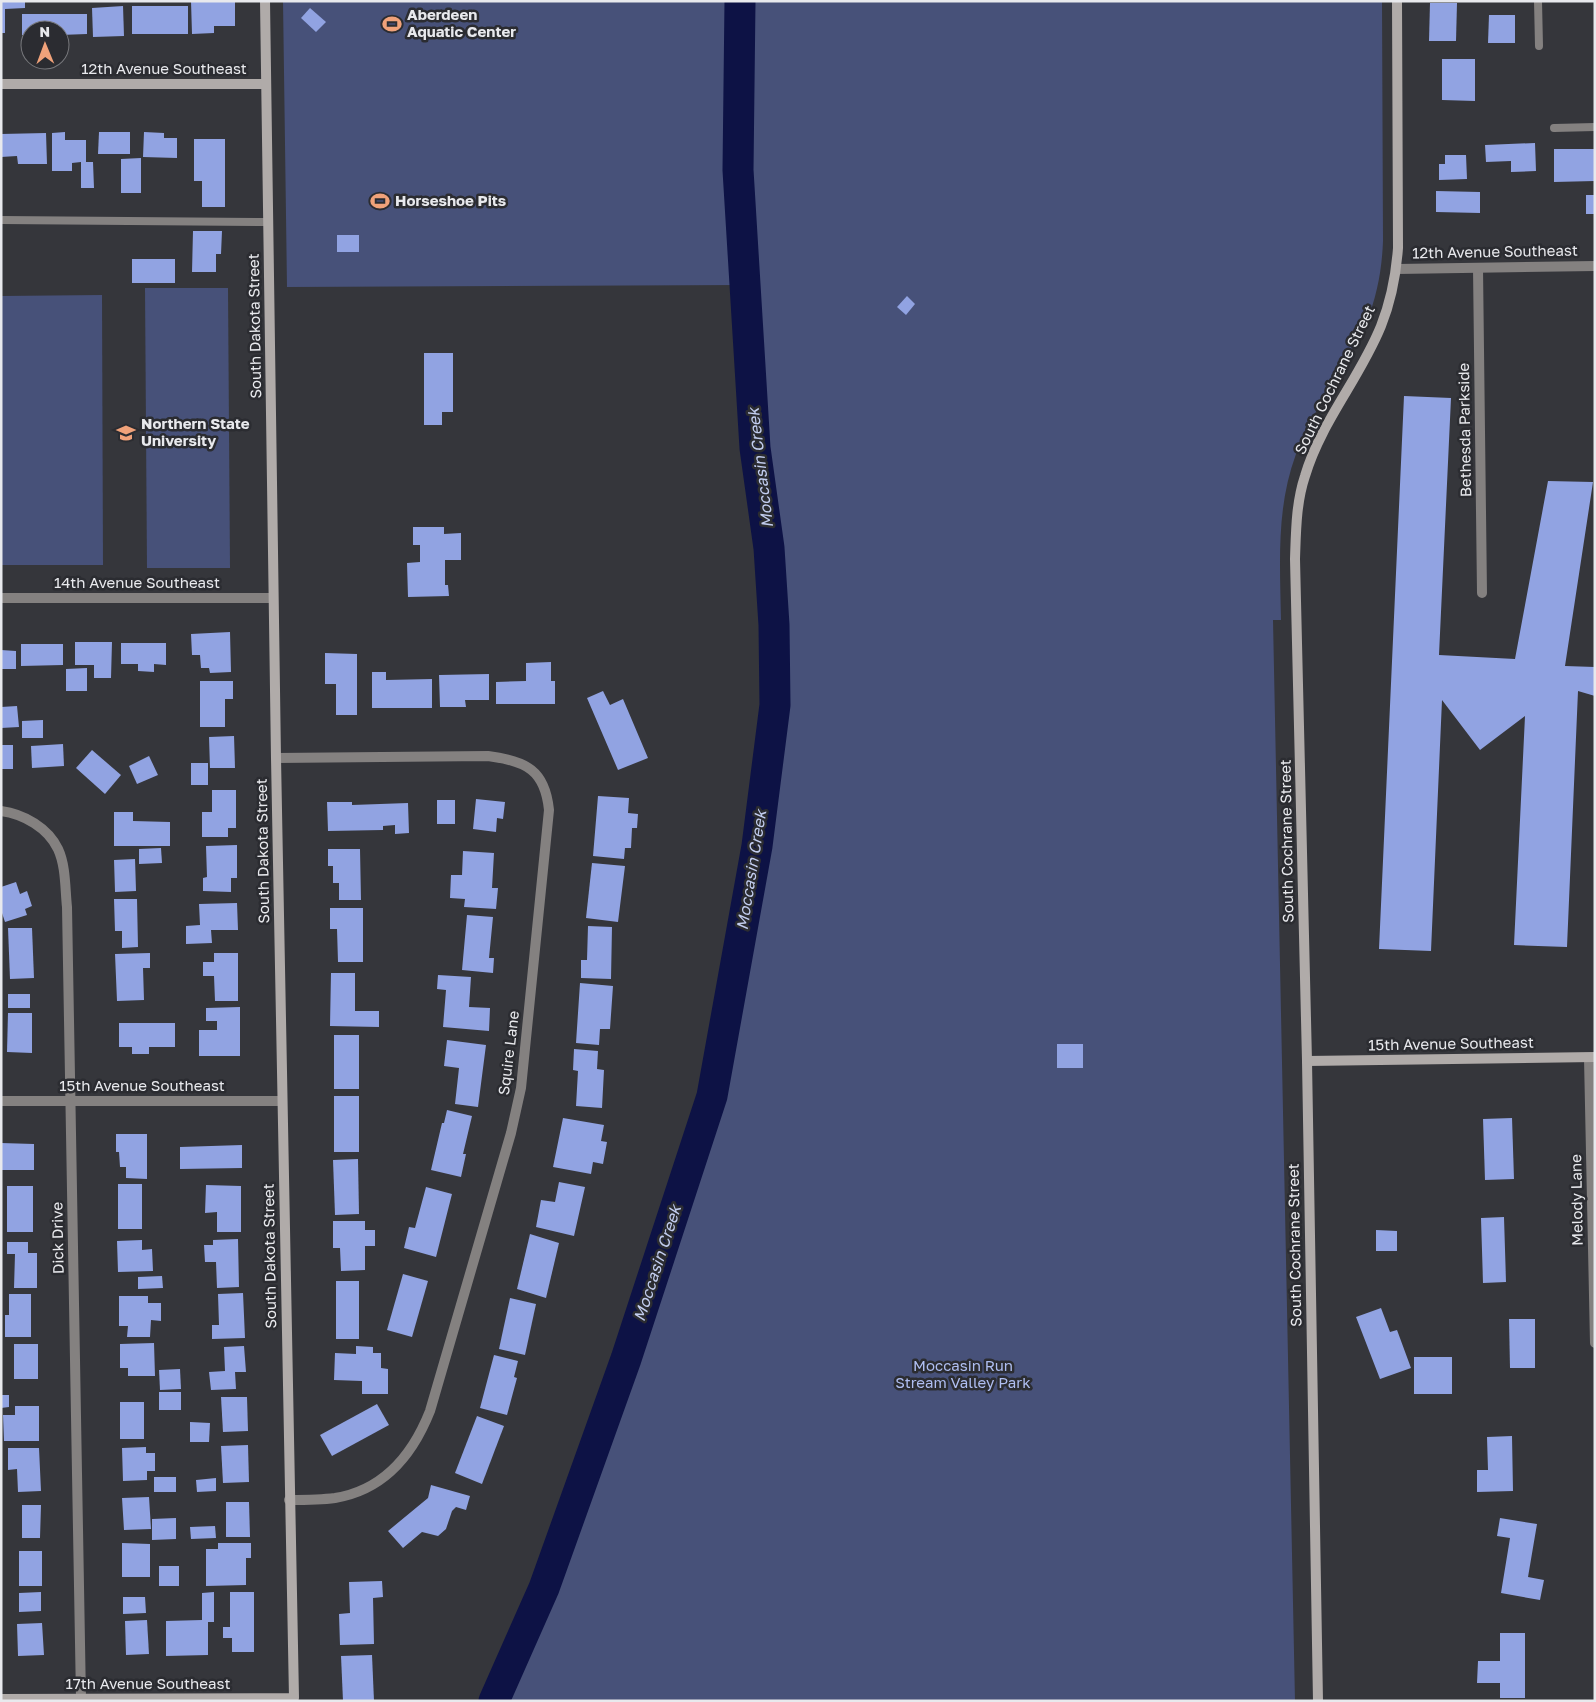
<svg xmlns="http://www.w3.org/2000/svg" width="1596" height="1702" font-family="'Golos Text',sans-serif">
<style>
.green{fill:#475179}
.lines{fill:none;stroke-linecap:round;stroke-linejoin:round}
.river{stroke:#0d1245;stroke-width:31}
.building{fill:#91a3e2}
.lane{stroke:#848180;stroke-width:8}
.street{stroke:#848180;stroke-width:10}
.secondary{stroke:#b0aba9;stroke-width:10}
.labels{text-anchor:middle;stroke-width:5;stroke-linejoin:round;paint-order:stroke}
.poi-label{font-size:15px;font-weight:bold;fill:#e8e9ed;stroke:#2b2c31;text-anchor:start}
.street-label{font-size:15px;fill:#e8e9ed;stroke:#2b2c31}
.park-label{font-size:15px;fill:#afbef1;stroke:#2b2c31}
.water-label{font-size:16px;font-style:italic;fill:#c2cdef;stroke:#2b2c31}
</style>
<rect width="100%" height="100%" fill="#35363b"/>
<g class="green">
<path d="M283 1H1382L1383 241C1382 269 1377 297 1366 323 1345 368 1314 407 1296 454 1276 508 1280 563 1281 620H1273L1295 1701H494L544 1588 626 1359 712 1096 757 846 775 705 774 625 769 548 755 448 745 285 287 287Z"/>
<polygon points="145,288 228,288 230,568 147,568"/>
<polygon points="102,295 103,565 1,565 1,296"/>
</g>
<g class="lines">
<polyline class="river" points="494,1701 544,1588 626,1359 712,1096 757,846 775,705 774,625 769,548 755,448 738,170 740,1"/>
</g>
<g class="building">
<polygon points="1,1 25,1 25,8 5,9 5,33 1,33"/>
<polygon points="191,1 235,1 235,26 214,26 214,33 192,34"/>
<polygon points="1430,3 1457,3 1456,41 1429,41"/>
<polygon points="123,6 124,36 93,37 92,8"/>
<rect x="132" y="6" width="56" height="28"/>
<polygon points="310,8 326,22 316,32 301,18"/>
<polygon points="22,14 87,14 87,34 60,35 60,30 30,30 30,35 22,35"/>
<polygon points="1489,15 1515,15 1515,43 1488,43"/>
<polygon points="1442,59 1475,59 1475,101 1442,100"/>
<polygon points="65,132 65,140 86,140 86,162 93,162 94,188 81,188 81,162 72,163 72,171 52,171 52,133"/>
<polygon points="99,132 130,132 130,154 98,154"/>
<polygon points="144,132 164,133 164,138 177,138 177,158 143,157"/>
<polygon points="46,133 47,164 18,164 17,156 1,157 1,134"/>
<polygon points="194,139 225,139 225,207 202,207 202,181 194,181"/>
<polygon points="1535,143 1536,171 1511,172 1511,161 1486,162 1485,145"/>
<polygon points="1554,149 1595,149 1595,181 1554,182"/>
<polygon points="1445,155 1466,155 1467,179 1439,180 1439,164 1445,164"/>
<polygon points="141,158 141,193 121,193 121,159"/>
<polygon points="1436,191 1480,192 1480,213 1436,212"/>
<rect x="1586" y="195" width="9" height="19"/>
<polygon points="193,231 222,231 221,254 216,254 216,272 192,272"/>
<rect x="337" y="235" width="22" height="17"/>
<rect x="132" y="259" width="43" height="24"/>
<polygon points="907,296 915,304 906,315 897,307"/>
<polygon points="424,353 453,353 453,412 442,412 442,425 424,425"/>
<polygon points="1404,396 1451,398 1439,655 1515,659 1548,481 1593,482 1565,666 1595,667 1595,696 1578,691 1567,947 1514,945 1525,716 1480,750 1442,700 1431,951 1379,949"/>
<polygon points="413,527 444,527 444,534 461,533 461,560 445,560 445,585 448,585 449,596 408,597 407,563 420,562 420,545 413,545"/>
<polygon points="230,632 231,672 210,673 209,668 201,668 200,655 192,655 191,634"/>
<polygon points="75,642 112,642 111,678 94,678 94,665 75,665"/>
<polygon points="121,643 166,643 166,665 154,664 154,672 138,671 138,664 121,664"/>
<polygon points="21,644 63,644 63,665 21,666"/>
<polygon points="1,650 16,651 16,669 1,669"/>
<polygon points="325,653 357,654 357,715 336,715 336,684 325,684"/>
<polygon points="551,662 551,681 555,681 555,704 496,704 496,682 526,681 526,663"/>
<polygon points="87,668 87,691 66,691 66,669"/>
<polygon points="372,672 386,672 386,680 432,679 432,708 372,708"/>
<polygon points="489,674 489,700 465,700 466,707 440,707 439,675"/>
<polygon points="200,681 233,681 233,699 225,699 225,727 200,727"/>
<polygon points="603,691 610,705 623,699 648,758 618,770 587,698"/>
<polygon points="17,706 19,727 1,728 1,707"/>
<polygon points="43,720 43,738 22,738 22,721"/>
<polygon points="234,736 235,768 210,768 209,737"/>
<polygon points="63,744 64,766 32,768 31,746"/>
<rect x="1" y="745" width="12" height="24"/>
<polygon points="92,750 121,775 105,794 76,768"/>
<polygon points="149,756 158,775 137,784 129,766"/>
<rect x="191" y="763" width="17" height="22"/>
<polygon points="212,790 236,790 236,828 228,828 228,837 202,837 202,812 212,812"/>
<polygon points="598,796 629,798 628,813 638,814 637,828 632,828 631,848 625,848 624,859 593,856"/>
<polygon points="476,799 505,802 503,819 497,818 496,832 473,829"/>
<rect x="437" y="800" width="18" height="24"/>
<polygon points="327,802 352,802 352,805 408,803 409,833 395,834 395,825 383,826 383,830 328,831"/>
<polygon points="114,812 133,812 133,821 170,822 170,846 114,846"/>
<polygon points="237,845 237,878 231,878 231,892 203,891 203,878 207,877 206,846"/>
<polygon points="161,848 162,863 139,864 139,849"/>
<polygon points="328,849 360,849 361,900 339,900 339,883 333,883 333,866 328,866"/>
<polygon points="463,851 494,853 492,888 498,888 496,909 464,907 465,899 450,898 451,875 462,875"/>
<polygon points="135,859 136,891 115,892 114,860"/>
<polygon points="592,863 625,866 618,922 586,918"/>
<polygon points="16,882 20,894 27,891 32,906 25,909 27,915 5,922 1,910 1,887"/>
<polygon points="114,899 137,899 138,947 122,948 122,931 115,931"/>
<polygon points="237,903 238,930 211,930 212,943 186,944 186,926 200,925 199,904"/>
<polygon points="330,908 363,908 363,962 338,962 337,929 330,929"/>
<polygon points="467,915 493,917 489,958 494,958 493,973 462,970"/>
<polygon points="588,926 612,927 611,979 581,978 581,960 587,960"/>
<polygon points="8,928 32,928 34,978 10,979"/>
<polygon points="150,953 150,968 143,968 144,1000 117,1001 115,954"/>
<polygon points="214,953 238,953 238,1001 215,1001 214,976 203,976 203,962 214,962"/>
<polygon points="331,973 355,973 355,1011 379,1011 379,1027 330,1026"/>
<polygon points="438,975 471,977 469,1007 490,1008 489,1031 443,1027 446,990 437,989"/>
<polygon points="580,983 613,986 610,1029 600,1029 599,1045 576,1043"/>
<rect x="8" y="994" width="22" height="14"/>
<polygon points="240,1007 240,1056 199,1056 199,1030 217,1030 217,1021 206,1021 206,1008"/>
<polygon points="8,1013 32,1013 32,1053 7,1052"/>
<polygon points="119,1023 175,1023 175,1047 149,1047 149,1054 132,1054 132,1047 119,1047"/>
<rect x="334" y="1035" width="25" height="54"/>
<polygon points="447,1040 486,1045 478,1107 455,1104 459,1068 444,1066"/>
<rect x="1057" y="1044" width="26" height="24"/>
<polygon points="574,1049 598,1051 597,1069 604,1070 602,1108 576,1106 578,1071 573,1070"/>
<rect x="334" y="1096" width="25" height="56"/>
<polygon points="447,1110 472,1116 463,1154 466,1154 461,1177 431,1170 442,1123 444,1123"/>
<polygon points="563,1118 604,1125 601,1141 607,1142 603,1164 593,1162 591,1174 553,1167"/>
<polygon points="1512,1118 1514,1179 1485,1180 1483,1119"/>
<polygon points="116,1134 147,1134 147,1179 126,1178 126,1167 120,1167 119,1152 116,1152"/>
<polygon points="1,1143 34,1144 34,1170 1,1170"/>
<polygon points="242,1145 242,1168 180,1169 180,1147"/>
<polygon points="358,1159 359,1214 335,1215 333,1160"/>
<polygon points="559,1182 585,1187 574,1236 536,1227 541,1200 555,1202"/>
<rect x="118" y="1184" width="24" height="45"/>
<polygon points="206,1185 241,1186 241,1232 217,1232 217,1212 205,1213"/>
<rect x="7" y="1186" width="26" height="46"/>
<polygon points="426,1187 452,1194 436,1257 404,1248 409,1227 415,1228"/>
<polygon points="1504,1217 1506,1282 1483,1283 1481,1218"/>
<polygon points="333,1221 365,1221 365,1230 375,1230 375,1246 365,1246 365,1270 341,1271 340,1248 333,1248"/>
<polygon points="1376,1230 1397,1231 1397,1251 1376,1251"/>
<polygon points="530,1234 559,1243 546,1298 517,1289"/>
<polygon points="238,1239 239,1287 217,1288 216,1262 205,1262 204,1245 213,1245 213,1240"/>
<polygon points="142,1240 142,1250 152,1249 153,1271 118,1272 117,1241"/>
<polygon points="7,1242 28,1242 28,1253 37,1253 37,1288 14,1288 15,1254 7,1254"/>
<polygon points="403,1274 428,1281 412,1337 387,1330"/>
<polygon points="162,1276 163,1288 138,1289 138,1277"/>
<rect x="336" y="1281" width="23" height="58"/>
<polygon points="243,1293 245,1338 212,1339 212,1325 219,1325 218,1294"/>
<polygon points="9,1294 31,1294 31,1337 5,1337 5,1315 9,1315"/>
<polygon points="119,1296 148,1296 148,1303 161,1303 161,1321 151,1320 150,1337 127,1337 128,1326 119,1326"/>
<polygon points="510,1298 536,1304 525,1355 499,1349"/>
<polygon points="1381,1308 1390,1332 1397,1330 1411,1368 1380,1379 1356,1317"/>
<polygon points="1509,1319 1535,1319 1535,1368 1510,1368"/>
<polygon points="154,1343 155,1376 128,1376 128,1368 120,1368 120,1344"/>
<rect x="14" y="1344" width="24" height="35"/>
<polygon points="244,1346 246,1372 235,1372 236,1389 211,1390 209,1372 225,1371 224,1347"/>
<polygon points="356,1346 373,1347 373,1353 381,1353 381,1368 388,1369 388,1394 362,1394 362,1381 334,1380 335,1353 356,1354"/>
<polygon points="494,1355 518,1361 514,1377 517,1378 507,1415 480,1408"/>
<rect x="1414" y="1357" width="38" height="37"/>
<polygon points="180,1369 181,1389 160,1390 159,1370"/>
<rect x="159" y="1392" width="22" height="18"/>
<polygon points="1,1395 9,1395 9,1407 1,1408"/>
<polygon points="221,1397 247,1397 248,1431 223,1432"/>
<rect x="120" y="1402" width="24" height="37"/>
<polygon points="377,1404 389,1425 332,1456 320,1435"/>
<polygon points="15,1406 39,1406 39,1441 4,1441 3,1415 15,1415"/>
<polygon points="477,1416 504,1426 482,1484 455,1473"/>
<polygon points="190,1422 210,1423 209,1442 190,1442"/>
<polygon points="1512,1436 1513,1491 1477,1492 1477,1470 1488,1470 1487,1437"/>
<polygon points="248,1445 249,1482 223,1483 221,1446"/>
<polygon points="146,1447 146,1453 155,1453 155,1471 147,1471 147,1480 123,1481 122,1448"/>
<polygon points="8,1448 39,1448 41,1491 18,1492 17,1469 8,1470"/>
<rect x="154" y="1477" width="22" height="15"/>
<polygon points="216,1478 216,1491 197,1492 196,1480"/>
<polygon points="431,1485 470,1496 466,1510 456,1507 452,1511 446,1529 438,1536 422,1532 403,1548 388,1531 428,1498"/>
<polygon points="149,1497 151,1529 124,1530 122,1498"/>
<polygon points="226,1502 249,1502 250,1537 226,1537"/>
<polygon points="22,1505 41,1505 40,1538 22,1538"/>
<polygon points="176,1518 176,1539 152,1540 152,1519"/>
<polygon points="1500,1518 1537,1524 1528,1577 1544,1580 1540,1600 1501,1593 1510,1538 1497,1536"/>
<polygon points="215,1526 216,1538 191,1539 190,1527"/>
<polygon points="122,1543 150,1544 150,1577 122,1577"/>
<polygon points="218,1543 251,1543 251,1558 246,1558 246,1585 206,1586 206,1549 218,1549"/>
<rect x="19" y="1551" width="23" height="35"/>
<rect x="159" y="1566" width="20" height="20"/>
<polygon points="382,1581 383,1597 373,1598 374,1644 340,1645 339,1614 350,1613 349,1582"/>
<polygon points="41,1592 41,1611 19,1612 19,1593"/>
<polygon points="214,1592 214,1622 208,1622 208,1655 166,1656 166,1621 202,1620 202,1593"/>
<polygon points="230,1592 254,1592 254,1652 232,1652 232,1638 223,1638 223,1627 230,1627"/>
<polygon points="123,1597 145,1597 146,1613 123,1614"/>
<polygon points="147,1620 149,1654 126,1655 125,1621"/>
<polygon points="42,1623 44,1655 18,1656 17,1624"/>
<polygon points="1500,1633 1525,1633 1525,1698 1500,1698 1500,1683 1477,1683 1478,1661 1500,1661"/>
<polygon points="372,1655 374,1701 343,1701 341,1656"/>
</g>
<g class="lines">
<g class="lane">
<polyline points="1538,1 1539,46"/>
<polyline points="1554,128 1595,127"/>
<polyline points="1,220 268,222"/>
</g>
<g class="street">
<polyline points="1478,268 1482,593"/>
<polyline points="1397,269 1595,266"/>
<polyline points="1,598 273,598"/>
<path d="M276 758 488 756C526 761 545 770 549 810L521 1088 511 1133 430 1411C413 1454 384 1490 335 1498 320 1500 305 1500 289 1500"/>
<path d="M1 811C24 814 48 828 58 849 66 866 65 889 67 907L81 1699"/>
<polyline points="1589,1058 1595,1343"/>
<polyline points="1,1101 282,1101"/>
</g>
<g class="secondary">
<polyline points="1,84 266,84"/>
<polyline points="1307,1061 1595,1057"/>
<polyline points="1,1699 294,1698 276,758 265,1"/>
<path d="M1318 1701 1307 1061 1295 559C1296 531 1296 503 1305 476 1321 422 1360 378 1381 326 1391 301 1396 275 1398 248L1397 1"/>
</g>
</g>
<defs>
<g id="stadium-bare" transform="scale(1.5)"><path d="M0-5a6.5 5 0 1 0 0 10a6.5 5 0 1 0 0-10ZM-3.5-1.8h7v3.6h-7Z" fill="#f0a27a" stroke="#2b2c31" stroke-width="2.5" paint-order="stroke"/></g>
<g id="university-bare" transform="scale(1.5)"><path d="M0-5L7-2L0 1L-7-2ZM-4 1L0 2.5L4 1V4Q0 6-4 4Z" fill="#f0a27a" stroke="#2b2c31" stroke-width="2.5" paint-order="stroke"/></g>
</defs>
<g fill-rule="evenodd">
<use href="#stadium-bare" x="392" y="24"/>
<use href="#stadium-bare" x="380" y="201"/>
<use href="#university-bare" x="126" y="433"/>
</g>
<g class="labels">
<g class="poi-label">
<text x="407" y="20">Aberdeen<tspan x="407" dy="17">Aquatic Center</tspan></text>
<text x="395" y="206">Horseshoe Pits</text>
<text x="141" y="429">Northern State<tspan x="141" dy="17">University</tspan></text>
</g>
<g class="street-label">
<text x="164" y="74">12th Avenue Southeast</text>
<text transform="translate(1495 252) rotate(-1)" y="5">12th Avenue Southeast</text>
<text transform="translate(255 326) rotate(-91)" y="5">South Dakota Street</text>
<text transform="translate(1335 380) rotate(-64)" y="5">South Cochrane Street</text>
<text transform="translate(1465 430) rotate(-91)" y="5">Bethesda Parkside</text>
<text x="137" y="588">14th Avenue Southeast</text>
<text transform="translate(1287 841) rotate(-91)" y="5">South Cochrane Street</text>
<text transform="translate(263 851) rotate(-91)" y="5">South Dakota Street</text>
<text transform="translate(1451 1044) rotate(-1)" y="5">15th Avenue Southeast</text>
<text transform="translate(509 1053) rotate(-83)" y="5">Squire Lane</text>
<text x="142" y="1091">15th Avenue Southeast</text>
<text transform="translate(1577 1200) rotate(-91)" y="5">Melody Lane</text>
<text transform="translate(58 1238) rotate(-91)" y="5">Dick Drive</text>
<text transform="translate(1295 1245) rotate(-91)" y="5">South Cochrane Street</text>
<text transform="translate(270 1256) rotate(-91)" y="5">South Dakota Street</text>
<text x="148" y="1689">17th Avenue Southeast</text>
</g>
<g class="park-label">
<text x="963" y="1371">Moccasin Run<tspan x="963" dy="17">Stream Valley Park</tspan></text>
</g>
<g class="water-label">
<text transform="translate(760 468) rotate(-97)" y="6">Moccasin Creek</text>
<text transform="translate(751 870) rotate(-81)" y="6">Moccasin Creek</text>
<text transform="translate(657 1263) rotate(-72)" y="6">Moccasin Creek</text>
</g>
</g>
<rect width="1596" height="1702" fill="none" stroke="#e8e9ed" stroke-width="5"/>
<g transform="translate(45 45) rotate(359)"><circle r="24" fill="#2b2c31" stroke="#77787c"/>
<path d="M0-4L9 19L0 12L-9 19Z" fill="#f0a27a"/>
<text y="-8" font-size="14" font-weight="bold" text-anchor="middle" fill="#e8e9ed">N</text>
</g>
</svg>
